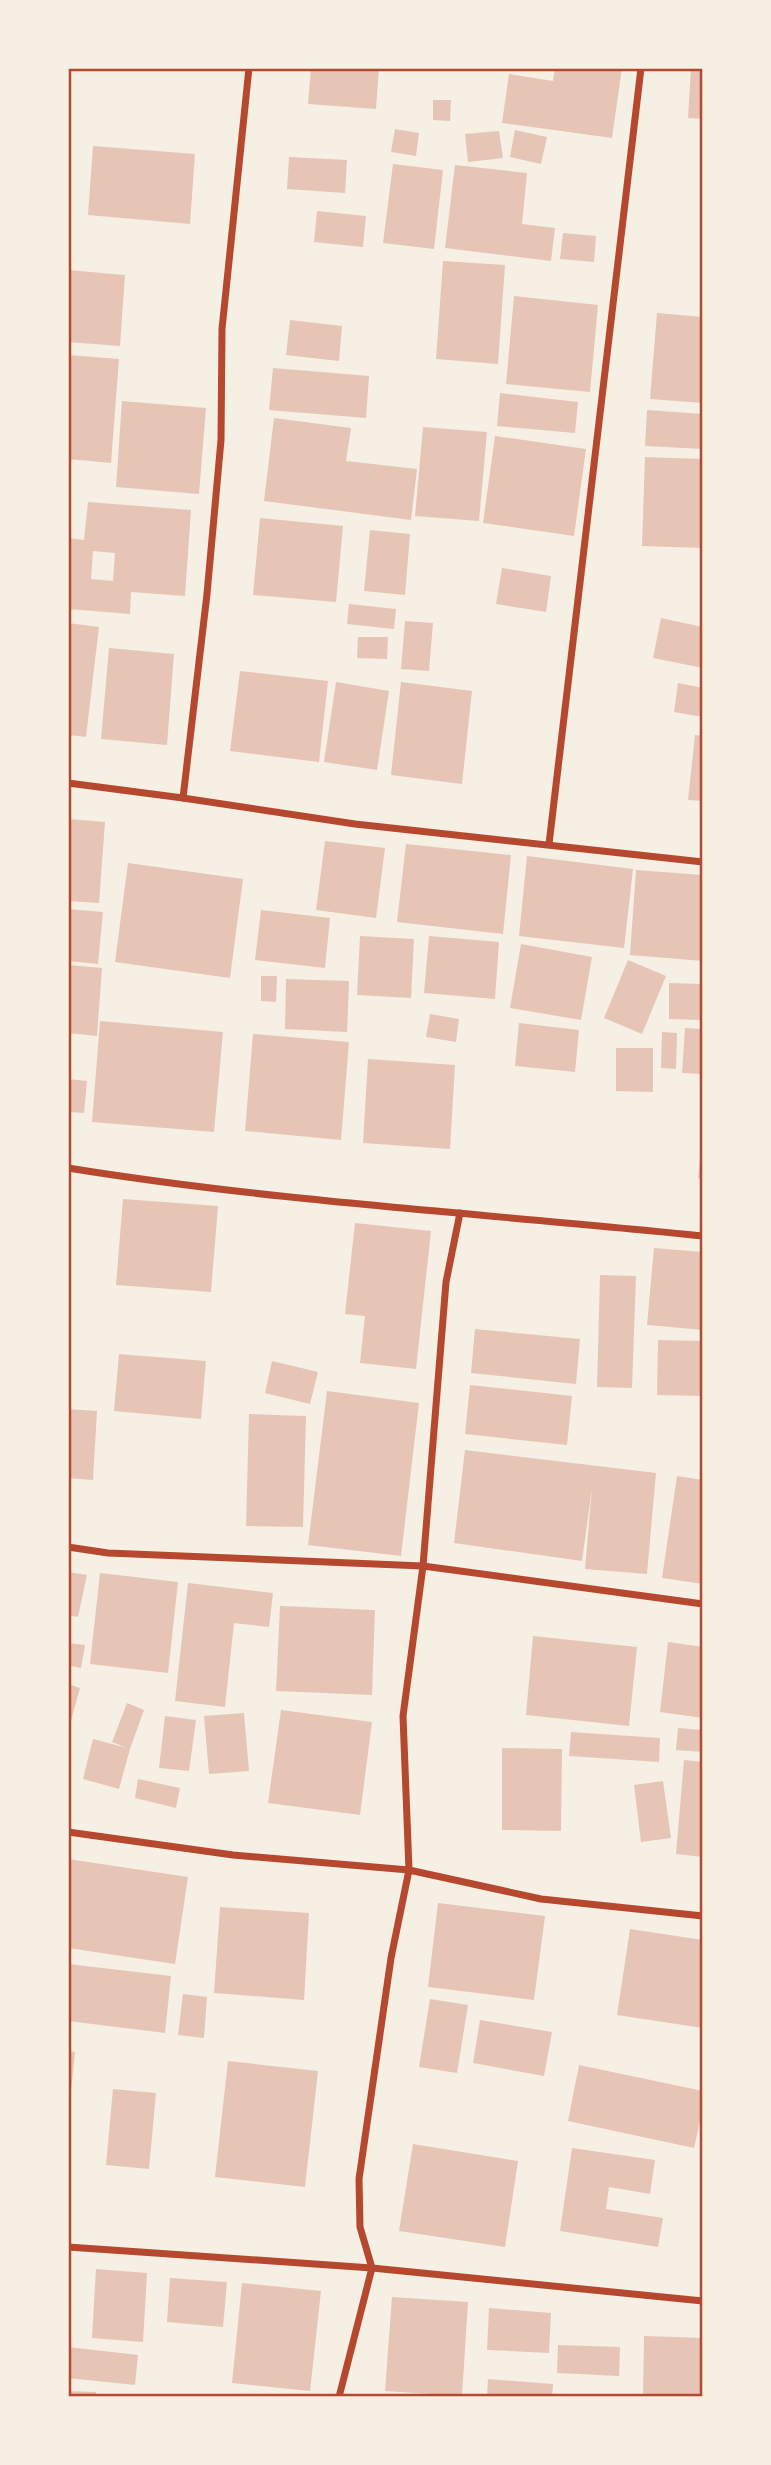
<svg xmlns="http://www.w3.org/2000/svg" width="771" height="2465" font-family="'Sofia Sans Condensed',sans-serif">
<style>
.building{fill:#e6c5b7;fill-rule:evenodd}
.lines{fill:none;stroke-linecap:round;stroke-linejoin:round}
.minor{stroke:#b5482f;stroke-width:7}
.neatline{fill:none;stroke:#b5482f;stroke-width:2.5}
</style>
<rect width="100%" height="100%" fill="#f6efe4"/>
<g class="building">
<polygon points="311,68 379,68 376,109 308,104"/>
<polygon points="555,68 622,68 612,138 502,123 509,74 553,81"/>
<polygon points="691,68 703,68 703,119 688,118"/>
<polygon points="433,100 451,100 450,121 433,120"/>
<polygon points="395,129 419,133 416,156 391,152"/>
<polygon points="515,130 547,137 541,164 510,157"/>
<polygon points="499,131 503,158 468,162 465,134"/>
<polygon points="93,146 195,154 190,224 88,215"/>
<polygon points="289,157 347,160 345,193 287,189"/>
<polygon points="393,164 443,170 434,249 383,243"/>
<polygon points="455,165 527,173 522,224 555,228 551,261 445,248"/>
<polygon points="317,211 366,216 363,247 314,242"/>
<polygon points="563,233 596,236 594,262 560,259"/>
<polygon points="443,261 505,265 498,364 436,359"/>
<polygon points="68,270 125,275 120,346 68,342"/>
<polygon points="514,296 598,305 590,392 506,384"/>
<polygon points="657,313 703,317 703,403 650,399"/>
<polygon points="290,320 342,326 339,361 286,355"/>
<polygon points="68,355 119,359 111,463 68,459"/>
<polygon points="273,368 369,376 366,418 269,410"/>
<polygon points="500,393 578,402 575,433 497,426"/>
<polygon points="122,401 206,408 199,494 116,487"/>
<polygon points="647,410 703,414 703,449 645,446"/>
<polygon points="274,418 351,428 346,461 417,469 411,520 264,501"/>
<polygon points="423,427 487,432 479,521 415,516"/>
<polygon points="495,436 586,449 574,536 483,523"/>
<polygon points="645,457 703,459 703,548 642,546"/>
<path d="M88 502 191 510 185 596 131 592 130 614 68 609V538L84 540ZM93 551 115 553 113 581 91 579Z"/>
<polygon points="260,518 343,526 336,602 253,595"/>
<polygon points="370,530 410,534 405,595 364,591"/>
<polygon points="502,568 551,576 546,612 496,604"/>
<polygon points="349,604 396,609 394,629 347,624"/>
<polygon points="661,618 703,627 703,668 653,658"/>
<polygon points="405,621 433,623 429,671 401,669"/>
<polygon points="68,623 99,627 86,737 68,735"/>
<polygon points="358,637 388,637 387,659 357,658"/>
<polygon points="109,648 174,654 167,745 101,739"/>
<polygon points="240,671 328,681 319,762 230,751"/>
<polygon points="336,682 389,691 377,770 324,762"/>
<polygon points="401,682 472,691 462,784 391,775"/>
<polygon points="678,683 703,688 703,717 674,712"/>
<polygon points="695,735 703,736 703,801 688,800"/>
<polygon points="68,819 105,822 99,903 68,901"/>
<polygon points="325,841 385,848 376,918 316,910"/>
<polygon points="406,844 511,855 503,934 397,922"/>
<polygon points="527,856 633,869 624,948 519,936"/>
<polygon points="128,863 243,879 230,978 115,962"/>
<polygon points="636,870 703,875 703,961 630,955"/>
<polygon points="68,909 103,912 98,964 68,961"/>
<polygon points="261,910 330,918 325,968 255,960"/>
<polygon points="360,936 414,939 411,998 357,995"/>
<polygon points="429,936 499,942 495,999 424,993"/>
<polygon points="521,944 592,957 581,1020 510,1008"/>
<polygon points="628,960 666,976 642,1034 604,1018"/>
<polygon points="68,965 102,968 97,1036 68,1033"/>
<polygon points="261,976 277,976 276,1002 261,1001"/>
<polygon points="286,979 349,981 347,1032 285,1029"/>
<polygon points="669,983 703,984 703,1020 669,1019"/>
<polygon points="430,1014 459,1019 456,1042 426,1037"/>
<polygon points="100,1021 223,1032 214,1132 92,1122"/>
<polygon points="519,1023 579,1030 575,1072 515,1066"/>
<polygon points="685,1028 703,1029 703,1074 682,1073"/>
<polygon points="662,1032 677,1033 676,1069 661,1068"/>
<polygon points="253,1034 349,1042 341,1140 245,1131"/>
<polygon points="616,1048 653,1048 653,1092 616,1091"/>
<polygon points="368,1059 455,1065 450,1149 363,1143"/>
<polygon points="68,1079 87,1081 84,1113 68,1112"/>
<polygon points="701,1148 703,1148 703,1179 698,1178"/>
<polygon points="123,1199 218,1206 211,1292 116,1285"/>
<polygon points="355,1223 431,1231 416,1369 360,1363 365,1316 345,1314"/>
<polygon points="654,1248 703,1252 703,1330 647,1325"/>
<polygon points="600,1275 636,1276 632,1388 597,1387"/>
<polygon points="475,1329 580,1339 576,1384 471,1373"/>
<polygon points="658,1340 703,1341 703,1396 657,1395"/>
<polygon points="119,1354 206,1361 201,1419 114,1411"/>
<polygon points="272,1361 318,1372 310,1404 265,1393"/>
<polygon points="470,1385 572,1396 567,1445 465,1434"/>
<polygon points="327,1391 419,1403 401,1556 308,1545"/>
<polygon points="68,1409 97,1411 93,1480 68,1478"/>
<polygon points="249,1414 306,1416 303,1527 246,1526"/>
<polygon points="465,1450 656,1473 647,1574 585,1569 592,1488 582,1561 454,1543"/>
<polygon points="677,1476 703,1480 703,1584 662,1578"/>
<polygon points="68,1572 87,1575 78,1617 68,1615"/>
<polygon points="100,1573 178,1582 168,1673 90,1664"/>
<polygon points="188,1583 273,1593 269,1627 234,1623 225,1707 175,1701"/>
<polygon points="280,1606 375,1610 372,1695 276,1691"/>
<polygon points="533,1636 637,1647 629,1726 526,1715"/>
<polygon points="668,1642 703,1647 703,1718 660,1712"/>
<polygon points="68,1643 85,1645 81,1668 68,1665"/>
<polygon points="68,1684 80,1688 69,1728 68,1728"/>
<polygon points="127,1703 144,1710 130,1749 119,1789 83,1779 93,1739 127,1748 112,1742"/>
<polygon points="281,1710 372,1722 360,1815 268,1803"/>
<polygon points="244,1713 249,1771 209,1774 204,1716"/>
<polygon points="165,1716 196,1720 189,1771 159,1768"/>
<polygon points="678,1728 703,1730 703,1752 676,1750"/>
<polygon points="571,1732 660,1738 659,1762 569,1756"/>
<polygon points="502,1748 562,1749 561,1831 502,1830"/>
<polygon points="684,1760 703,1762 703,1857 676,1854"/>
<polygon points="138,1779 180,1788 176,1808 135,1798"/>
<polygon points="663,1781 671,1838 641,1842 634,1785"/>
<polygon points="68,1859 188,1877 175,1964 68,1948"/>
<polygon points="438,1903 545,1916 534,2000 428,1987"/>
<polygon points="220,1907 309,1913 304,2000 214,1993"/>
<polygon points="630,1929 703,1940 703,2028 617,2015"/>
<polygon points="68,1964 171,1976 165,2033 68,2021"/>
<polygon points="183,1994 207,1997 204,2038 178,2035"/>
<polygon points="430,1999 468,2005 457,2073 419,2067"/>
<polygon points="480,2020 552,2032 544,2076 473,2063"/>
<polygon points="68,2051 75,2052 70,2101 68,2101"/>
<polygon points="228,2061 318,2071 305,2187 215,2177"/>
<polygon points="579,2065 703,2091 703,2108 694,2148 568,2121"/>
<polygon points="113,2089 156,2093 149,2169 106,2165"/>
<polygon points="413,2144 518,2161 505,2247 399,2231"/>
<polygon points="572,2148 655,2160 650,2194 609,2187 606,2209 663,2218 658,2247 560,2231"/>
<polygon points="96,2269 147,2273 143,2342 92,2338"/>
<polygon points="170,2278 227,2282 223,2327 167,2322"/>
<polygon points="242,2283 321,2291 310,2391 232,2383"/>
<polygon points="392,2297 468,2302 462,2396 385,2391"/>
<polygon points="489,2308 551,2313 549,2353 487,2350"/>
<polygon points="644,2336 703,2338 703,2397 643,2397"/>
<polygon points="558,2345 620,2347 619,2376 557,2373"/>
<polygon points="68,2347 138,2355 135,2385 68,2378"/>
<polygon points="488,2379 553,2384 552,2397 487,2397"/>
<polygon points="68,2391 96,2392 96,2397 68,2397"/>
</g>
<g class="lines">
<g class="minor">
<polyline points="68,783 183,798 355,824 703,862"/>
<polyline points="183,798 207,594 221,440 222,329 249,68"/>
<polyline points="549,844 641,68"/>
<path d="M68 1168C278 1202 491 1214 703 1236"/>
<polyline points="68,1547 108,1553 423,1566 703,1604"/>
<polyline points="68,1832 233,1855 409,1870 541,1899 703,1916"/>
<polyline points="68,2247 372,2268 703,2301"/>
<polyline points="339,2397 372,2268 360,2227 359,2179 391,1958 409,1870 403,1716 423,1566 446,1282 460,1213"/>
</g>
</g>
<rect width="771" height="2465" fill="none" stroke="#f6efe4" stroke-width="140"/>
<rect x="70" y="70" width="631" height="2325" class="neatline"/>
</svg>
